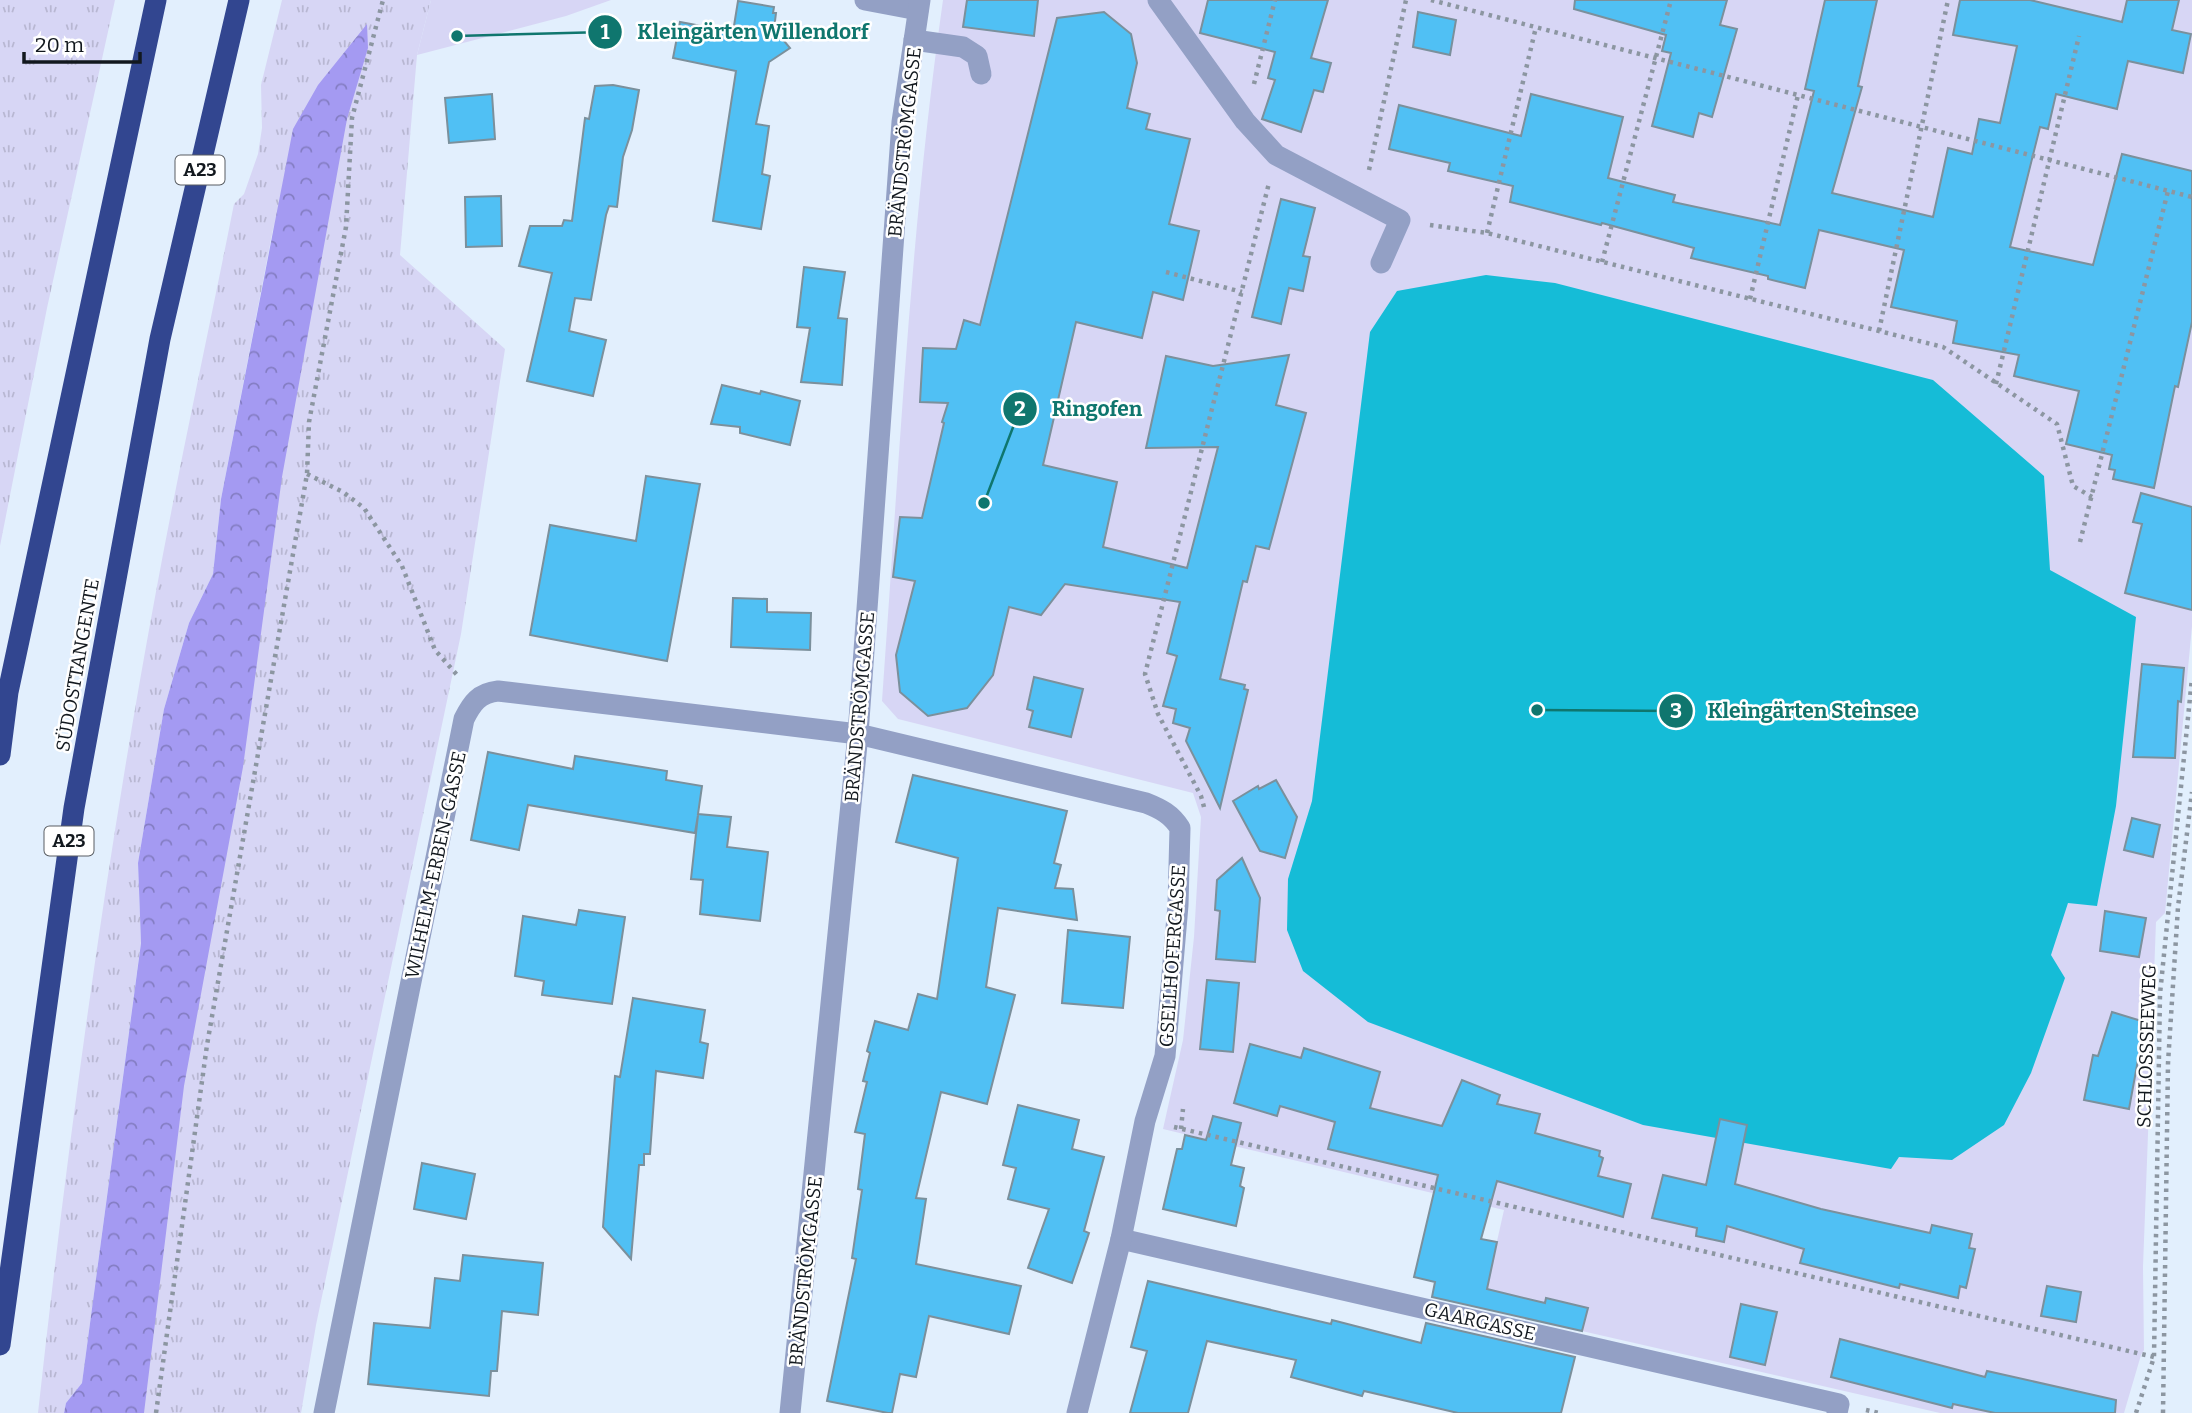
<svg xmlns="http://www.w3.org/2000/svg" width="2192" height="1413" font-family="Bitter,serif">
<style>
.grass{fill:url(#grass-tufts)}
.forest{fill:url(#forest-crowns)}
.green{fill:#d7d6f5}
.water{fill:#15bcd7}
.building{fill:#50c0f4;stroke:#7b909c;stroke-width:2}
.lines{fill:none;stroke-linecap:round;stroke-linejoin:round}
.path{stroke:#8c96a1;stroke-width:4.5;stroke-dasharray:3.5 5;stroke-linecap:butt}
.minor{stroke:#93a0c5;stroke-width:21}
.highway{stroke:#324690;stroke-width:21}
.labels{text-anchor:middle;stroke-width:5;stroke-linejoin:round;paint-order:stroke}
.shield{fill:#fff;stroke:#595d62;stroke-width:2}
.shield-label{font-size:18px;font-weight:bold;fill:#12181e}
.street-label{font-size:19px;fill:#12181e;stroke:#fff}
.leader{fill:none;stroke:#0f766e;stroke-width:2.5}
.callout-dot{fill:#0f766e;stroke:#fff;stroke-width:2.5}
.mark-label{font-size:21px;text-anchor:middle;font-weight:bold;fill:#fff}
.callout-label{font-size:21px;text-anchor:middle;font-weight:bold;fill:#0f766e;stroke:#fff;stroke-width:5;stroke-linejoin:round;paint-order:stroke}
</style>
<defs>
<pattern id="grass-tufts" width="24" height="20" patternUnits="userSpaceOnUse" patternTransform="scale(1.75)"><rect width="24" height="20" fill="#d7d6f5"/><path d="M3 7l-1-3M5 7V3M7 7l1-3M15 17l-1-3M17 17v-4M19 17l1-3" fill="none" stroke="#b8b7d2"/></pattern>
<pattern id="forest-crowns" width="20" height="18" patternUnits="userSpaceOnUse" patternTransform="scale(1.75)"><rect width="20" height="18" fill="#a49af2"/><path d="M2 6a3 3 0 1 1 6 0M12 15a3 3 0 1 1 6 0" fill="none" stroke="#847dc3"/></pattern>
</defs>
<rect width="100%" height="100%" fill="#e2effd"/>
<g class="grass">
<polygon points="0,0 115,0 47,308 0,546"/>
<path d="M282 0H431L417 55 400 255 505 349 461 634 316 1325 301 1413H124L274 224 221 499 213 574 189 623 164 709 138 863 141 942 82 1383 66 1403 64 1413H38C68 1140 105 867 155 597 179 466 208 335 234 204L244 194 258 154 262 128 261 85Z"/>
</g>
<polygon class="forest" points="367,24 368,48 347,119 282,477 243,767 184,1086 144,1413 64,1413 66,1403 82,1383 141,943 138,863 164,709 189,623 213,574 221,499 293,129 318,85"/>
<g class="green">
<polygon points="431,0 611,0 566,16 417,55"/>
<path d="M943 0H2192V626L2165 913 2156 922 2143 1267 2144 1350 2141 1355 2124 1413H1940L1482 1308 1504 1210 1163 1129 1183 1040 1194 937 1201 817 1193 793 898 719 882 701C899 467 910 232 943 0Z"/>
</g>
<polygon class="water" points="1486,275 1555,283 1933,380 2044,476 2050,570 2136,617 2116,806 2097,906 2068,903 2051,955 2065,978 2031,1073 2004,1125 1952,1160 1899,1157 1891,1169 1643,1125 1368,1022 1303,971 1287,930 1288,879 1312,801 1370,332 1397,291"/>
<g class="building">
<polygon points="967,0 1038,0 1034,36 963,27"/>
<polygon points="1208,0 1328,0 1311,58 1331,63 1323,92 1314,90 1301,132 1262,119 1275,80 1268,78 1275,52 1200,33"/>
<polygon points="1575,0 1727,0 1720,25 1737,29 1712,117 1699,113 1693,137 1652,126 1671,53 1662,51 1666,35 1574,9"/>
<polygon points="1825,0 1877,0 1858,86 1862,87 1832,193 1933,217 1948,148 1972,154 1979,119 2000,123 2017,46 1953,35 1960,0 2030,0 2122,22 2127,0 2179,0 2172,30 2191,34 2183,73 2128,61 2117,109 2056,94 2048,129 2040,127 2010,247 2093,265 2122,154 2192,171 2192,322 2178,387 2175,386 2154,488 2113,479 2115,470 2109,469 2112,455 2066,444 2079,391 2014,376 2019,355 1953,343 1957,321 1891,307 1904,250 1819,230 1805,288 1768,279 1768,276 1691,258 1694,248 1602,223 1601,225 1510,202 1513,186 1448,171 1450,163 1389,149 1399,105 1521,136 1531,94 1623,117 1608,178 1675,195 1673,202 1780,225 1814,91 1805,89"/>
<polygon points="738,1 774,7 773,13 776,13 774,29 790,48 769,62 756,124 769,126 762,174 770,176 761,229 713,221 736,71 673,58 680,22 733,32"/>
<polygon points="1104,12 1131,34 1137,63 1127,108 1150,114 1146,129 1190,139 1169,224 1199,231 1183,300 1153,292 1142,338 1076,322 1043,465 1117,482 1103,547 1187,568 1218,447 1146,448 1166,356 1213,366 1289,355 1276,405 1306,413 1269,549 1256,546 1247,582 1243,581 1220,679 1245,685 1244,689 1248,690 1220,808 1186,741 1190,728 1173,723 1176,709 1163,706 1177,656 1167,653 1180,602 1065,584 1041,615 1009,607 993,675 967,708 928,716 900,692 896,655 915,581 893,577 900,517 922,518 944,423 942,422 948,403 920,402 923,348 956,349 964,320 980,325 1057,18"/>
<polygon points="1418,12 1456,20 1450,55 1413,47"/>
<polygon points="613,85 639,90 632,130 623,157 617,207 609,206 606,215 591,300 575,298 569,331 606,340 593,396 527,381 552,273 519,266 530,226 562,226 564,220 572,221 585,118 589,119 595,86"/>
<polygon points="492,94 495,139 449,143 445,98"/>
<polygon points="501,196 502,246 466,247 465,197"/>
<polygon points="1281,199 1315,208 1303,256 1310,257 1303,291 1289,288 1281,324 1252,317"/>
<polygon points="804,267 845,272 838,318 847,319 842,385 801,382 810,328 797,327"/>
<polygon points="722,385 760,394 761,391 800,401 790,445 740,433 740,427 711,424"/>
<polygon points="646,476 700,484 667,661 530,635 550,525 636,541"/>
<polygon points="2141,493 2192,507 2192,610 2125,593 2142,524 2133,522"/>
<polygon points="733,598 767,599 767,612 811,613 810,650 731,647"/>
<polygon points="2142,664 2184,668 2181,702 2178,701 2175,758 2133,757"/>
<polygon points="1034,677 1083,689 1071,737 1029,727 1033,711 1027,709"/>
<polygon points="488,752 573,769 575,756 667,771 666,780 702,786 698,814 731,817 727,847 768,852 760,921 700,914 703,880 691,879 698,815 695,833 528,805 519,850 471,840"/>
<polygon points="913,775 1067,811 1054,863 1061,865 1055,888 1073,889 1077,920 998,908 986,987 1015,995 987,1104 941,1092 916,1198 926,1199 916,1264 1021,1286 1009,1334 929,1316 916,1377 900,1374 892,1413 888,1413 827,1401 856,1259 852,1258 862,1190 858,1189 865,1134 855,1132 867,1082 863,1081 870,1053 867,1051 875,1021 908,1030 918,994 937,999 958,858 896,842"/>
<polygon points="1276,780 1297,817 1285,858 1260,851 1233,801 1258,786 1259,789"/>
<polygon points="2132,818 2160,825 2153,857 2124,850"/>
<polygon points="1242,858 1260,898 1255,962 1216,959 1220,911 1215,910 1217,880"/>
<polygon points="579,910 625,917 612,1004 542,995 544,981 515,976 523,916 576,925"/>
<polygon points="2105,911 2146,918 2139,957 2100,951"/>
<polygon points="1068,930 1130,937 1123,1008 1062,1003"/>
<polygon points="1207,980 1239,983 1233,1052 1200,1049"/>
<polygon points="633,998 705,1010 700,1042 708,1044 703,1078 656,1071 650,1154 644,1154 644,1165 639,1165 631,1259 603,1227 615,1076 620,1077"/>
<polygon points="2112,1012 2148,1023 2140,1049 2129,1109 2084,1100 2093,1055 2098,1056"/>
<polygon points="1250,1044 1301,1058 1304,1048 1380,1072 1370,1108 1442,1126 1462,1080 1500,1095 1497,1104 1540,1114 1535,1133 1600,1151 1599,1156 1603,1158 1598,1176 1631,1184 1623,1217 1497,1181 1481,1239 1497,1242 1487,1289 1545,1303 1546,1298 1588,1308 1582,1331 1432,1297 1435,1282 1414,1277 1438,1175 1328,1149 1335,1122 1280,1106 1277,1116 1234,1103"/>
<polygon points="1018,1105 1079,1120 1072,1149 1104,1157 1084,1231 1089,1233 1072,1283 1028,1268 1049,1209 1008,1199 1016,1168 1003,1165"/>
<polygon points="1213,1116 1241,1123 1231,1165 1244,1168 1240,1186 1244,1188 1236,1226 1163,1209 1177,1149 1182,1149 1185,1135 1206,1140"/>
<polygon points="1720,1119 1747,1125 1735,1184 1821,1209 1930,1233 1932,1225 1972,1234 1969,1248 1975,1249 1966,1288 1960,1286 1958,1298 1900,1284 1899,1288 1800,1263 1804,1249 1727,1226 1724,1242 1696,1236 1697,1228 1652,1218 1663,1175 1706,1185"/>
<polygon points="422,1163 475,1174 466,1219 414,1209"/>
<polygon points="463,1255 543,1263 538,1315 502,1311 497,1371 491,1371 489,1396 368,1384 374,1323 430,1328 435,1278 460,1281"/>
<polygon points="1148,1281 1331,1324 1332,1320 1421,1343 1426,1323 1575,1357 1561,1413 1458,1413 1364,1391 1362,1396 1291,1377 1296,1360 1207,1341 1188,1413 1130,1413 1147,1351 1131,1347"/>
<polygon points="2047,1286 2081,1292 2076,1322 2041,1316"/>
<polygon points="1741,1304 1777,1312 1765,1365 1730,1357"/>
<polygon points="1840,1339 1985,1377 1987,1371 2116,1400 2115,1413 1995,1413 1953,1404 1952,1408 1831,1377"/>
</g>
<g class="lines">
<g class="path">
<polyline points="1431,0 2192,197"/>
<polyline points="1254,84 1275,0"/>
<polyline points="1369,170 1406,0"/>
<polyline points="1430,225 1487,233 1943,347 2057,424 2073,486 2092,497"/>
<polyline points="1487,233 1536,27"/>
<polyline points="1602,262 1671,0"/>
<polyline points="1166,272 1242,292"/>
<polyline points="1750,299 1798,95"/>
<polyline points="1879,331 1948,0"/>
<polyline points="1996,384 2079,36"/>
<polyline points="307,474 343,492 364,508 402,566 435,650 458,676"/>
<polyline points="2080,542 2168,191"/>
<polyline points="1204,807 1201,796 1158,714 1145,674 1269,183"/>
<polyline points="1174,1127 2154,1357"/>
<polyline points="1181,1129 1183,1109"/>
<polyline points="1866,1410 1879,1413"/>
<polyline points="156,1413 207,1045 307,474 309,422 346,227 352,118 383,0"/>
<polyline points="2136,1413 2154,1357 2160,994 2192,678"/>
<polyline points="2163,1413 2168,1063 2178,907 2192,792"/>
</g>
<g class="minor">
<polyline points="865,0 918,10"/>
<polyline points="1158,0 1245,121 1276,155 1400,220 1381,263"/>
<polyline points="914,40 963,47 977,56 981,74"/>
<polyline points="1121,1239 1839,1404 1837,1413"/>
<path d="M324 1413 464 719C472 703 479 693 498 691L858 734 1146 803C1161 809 1171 814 1180 828L1178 905 1165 1056 1145 1121 1121 1239 1077 1413"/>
<polyline points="790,1413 858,734 902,122 920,0"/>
</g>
<g class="highway">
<polyline points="0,755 8,692 156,0"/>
<polyline points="0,1345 74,808 160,339 239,0"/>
</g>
</g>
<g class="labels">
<g class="shield">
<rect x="175.5" y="155.5" width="49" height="29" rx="5"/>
<rect x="44.5" y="826.5" width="49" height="29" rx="5"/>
</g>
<g class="shield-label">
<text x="200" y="176">A23</text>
<text x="69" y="847">A23</text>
</g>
<g class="street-label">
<text transform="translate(904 142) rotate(-84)" y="7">BRÄNDSTRÖMGASSE</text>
<text transform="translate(77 665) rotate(-80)" y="7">SÜDOSTTANGENTE</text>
<text transform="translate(859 707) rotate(-85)" y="7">BRÄNDSTRÖMGASSE</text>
<text transform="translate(435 865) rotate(-78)" y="7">WILHELM-ERBEN-GASSE</text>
<text transform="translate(1172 956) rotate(-86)" y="7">GSELLHOFERGASSE</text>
<text transform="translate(2146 1046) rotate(-88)" y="7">SCHLOSSSEEWEG</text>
<text transform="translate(805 1271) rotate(-84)" y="7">BRÄNDSTRÖMGASSE</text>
<text transform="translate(1480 1321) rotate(13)" y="7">GAARGASSE</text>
</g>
</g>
<path class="leader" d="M457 36L605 32M984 503L1020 409M1537 710L1676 711"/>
<g class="callout-dot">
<circle cx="457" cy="36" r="7"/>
<circle cx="984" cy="503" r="7"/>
<circle cx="1537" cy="710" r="7"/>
<circle cx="605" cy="32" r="18"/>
<circle cx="1020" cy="409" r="18"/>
<circle cx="1676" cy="711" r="18"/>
</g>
<g class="mark-label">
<text x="605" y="39">1</text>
<text x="1020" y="416">2</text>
<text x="1676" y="718">3</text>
</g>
<g class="callout-label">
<text x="753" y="39">Kleingärten Willendorf</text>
<text x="1097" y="416">Ringofen</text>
<text x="1812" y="718">Kleingärten Steinsee</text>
</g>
<path d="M24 52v10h116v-10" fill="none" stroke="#12181e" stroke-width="3.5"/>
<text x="35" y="52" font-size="21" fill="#12181e" stroke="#ffffff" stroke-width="5" paint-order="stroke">20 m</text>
</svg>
